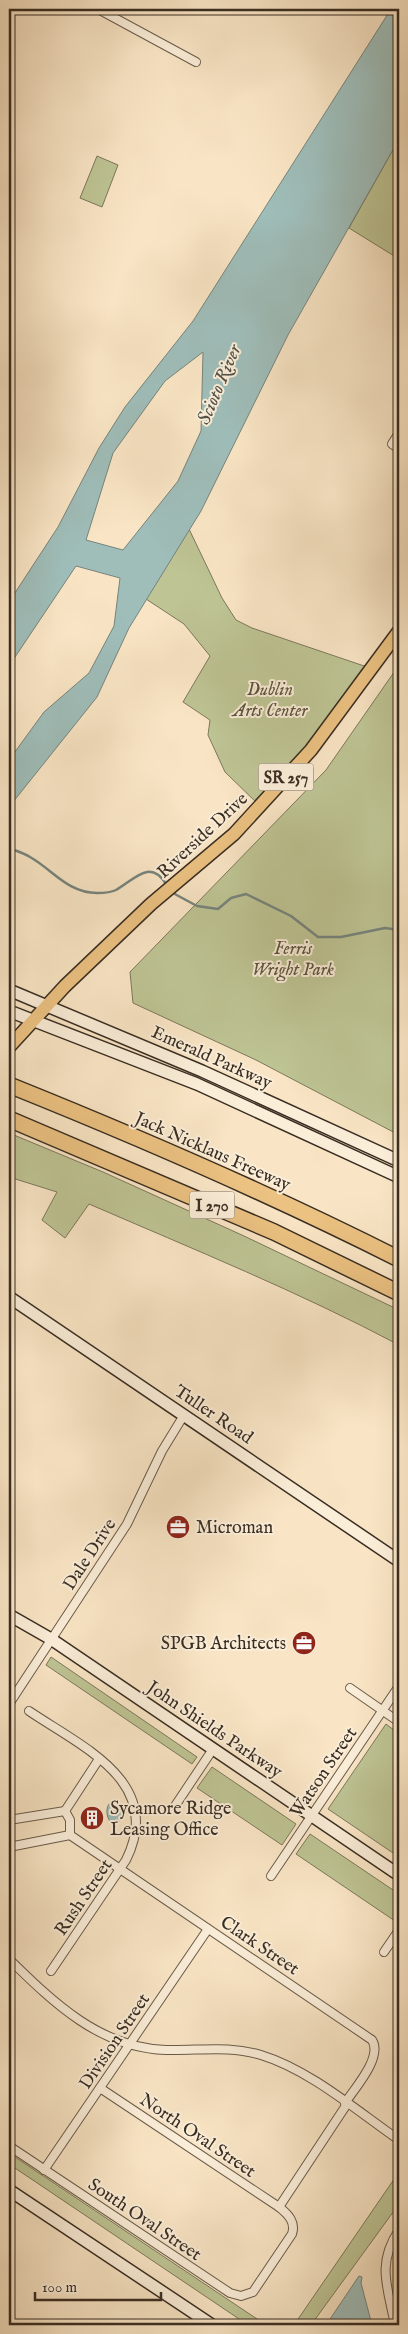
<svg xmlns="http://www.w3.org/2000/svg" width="408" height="2334" font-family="'IM FELL English',serif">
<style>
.green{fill:#bec494;stroke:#7c785b}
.water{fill:#9fbeba;stroke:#76847d;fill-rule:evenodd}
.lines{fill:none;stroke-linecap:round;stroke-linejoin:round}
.stream{stroke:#76847d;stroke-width:2.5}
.street-casing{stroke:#695b4b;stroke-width:10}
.secondary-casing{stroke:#392d22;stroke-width:14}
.primary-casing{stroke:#392d22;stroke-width:15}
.highway-casing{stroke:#392d22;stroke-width:18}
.street{stroke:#fbeed9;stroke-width:8}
.secondary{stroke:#fbeed9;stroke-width:11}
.primary{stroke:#ecc282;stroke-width:12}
.highway{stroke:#ecc282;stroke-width:15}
.labels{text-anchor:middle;stroke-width:4;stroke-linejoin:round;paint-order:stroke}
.shield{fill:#fbeed9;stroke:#736759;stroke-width:1}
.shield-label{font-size:16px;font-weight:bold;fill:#392d22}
.park-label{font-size:18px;font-style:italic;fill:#5a533e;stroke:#fbeed9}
.street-label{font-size:18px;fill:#392d22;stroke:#fbeed9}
.poi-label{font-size:18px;fill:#392d22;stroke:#fbeed9;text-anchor:start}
.water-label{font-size:19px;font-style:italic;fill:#525148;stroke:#fbeed9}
</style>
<rect width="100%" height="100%" fill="#f9e5c5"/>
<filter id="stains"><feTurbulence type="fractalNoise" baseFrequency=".004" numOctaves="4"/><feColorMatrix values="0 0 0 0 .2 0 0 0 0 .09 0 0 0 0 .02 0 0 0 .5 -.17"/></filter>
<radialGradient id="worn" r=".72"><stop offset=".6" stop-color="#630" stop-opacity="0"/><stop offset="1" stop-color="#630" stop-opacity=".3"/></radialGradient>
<g class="green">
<polygon points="399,139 399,259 349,228"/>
<polygon points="97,156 118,165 102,207 80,198"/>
<polygon points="189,529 222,598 236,620 252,628 373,669 260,806 225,772 208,735 210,720 183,702 210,656 184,624 146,599"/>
<polygon points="399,665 399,1135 256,1060 133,1003 130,972 326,770"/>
<path d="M9 1133 103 1172 244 1236 399 1310V1345C299 1292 193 1249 89 1204L65 1238 42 1220 57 1192 9 1177Z"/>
<polygon points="51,1657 197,1757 192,1764 46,1665"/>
<polygon points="386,1724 399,1734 399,1857 328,1809"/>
<polygon points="212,1767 296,1824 282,1845 197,1788"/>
<polygon points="310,1834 399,1894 399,1914 395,1921 296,1854"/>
<polygon points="9,2153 266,2325 248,2325 9,2164"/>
<polygon points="399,2172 399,2204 311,2325 294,2325"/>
</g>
<g class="water">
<path d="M391 9H399V139L288 335 201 511 129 628 97 697 9 807V760L44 712 89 673 114 626 120 578 76 566 9 666V602L58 527 99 448 125 407 193 321ZM203 352 201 431 178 481 123 550 86 540 113 453 165 381Z"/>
<path d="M116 1803 119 1809 124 1812 120 1816 119 1823 112 1824C107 1819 105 1810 109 1804Z"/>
<polygon points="359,2276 362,2277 361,2283 372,2325 326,2325"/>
</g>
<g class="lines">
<g class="stream">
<path d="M9 848C16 851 24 853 30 857 53 870 68 893 97 893 103 893 110 893 116 890 134 880 150 858 166 884"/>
<polyline points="173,893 197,906 218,909 231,898 246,894 291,916 318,937 341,937 385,928 399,930"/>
</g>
<g class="street-casing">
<g id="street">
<polyline points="98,9 196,62"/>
<polyline points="399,433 392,444 399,449"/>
<polyline points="350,1688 399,1722"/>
<polyline points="9,1704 127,1524 162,1451 184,1415"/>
<path d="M29 1711C82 1747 165 1782 126 1860L51 1971"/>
<polyline points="173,1809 213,1749"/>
<polyline points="65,1811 99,1759"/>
<polyline points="65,1811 70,1820 70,1835"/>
<polyline points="9,1820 65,1811"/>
<path d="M70 1835 372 2040C383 2057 355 2088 345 2103"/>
<polyline points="9,1847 70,1835"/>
<polyline points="271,1876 399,1686"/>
<polyline points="384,1952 399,1930"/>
<path d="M9 1959C54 2003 100 2048 166 2050 198 2051 229 2045 261 2055 310 2070 357 2111 399 2140"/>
<path d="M9 2146 230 2293 241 2296 253 2292 292 2234C296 2222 288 2214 279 2207L100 2088"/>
<polyline points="44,2170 208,1929"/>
<polyline points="279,2207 347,2104"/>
<path d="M395 2325C388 2288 376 2264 399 2230"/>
</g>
</g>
<g class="secondary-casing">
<g id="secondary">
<polyline points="9,990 202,1071 399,1161"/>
<polyline points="9,1011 197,1084 399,1177"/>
<polyline points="9,1297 399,1561"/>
<polyline points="9,1615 51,1639 399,1875"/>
<polyline points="9,2190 212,2325"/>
</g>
</g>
<g class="primary-casing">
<polyline id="primary" points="9,1047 65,986 151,904 234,834 311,750 399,631"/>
</g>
<g class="highway-casing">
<g id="highway">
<path d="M9 1085C141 1138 272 1195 399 1259"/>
<polyline points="9,1119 274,1232 399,1293"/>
</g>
</g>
<use href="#street" class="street"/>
<use href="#secondary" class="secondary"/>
<use href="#primary" class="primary"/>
<use href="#highway" class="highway"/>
</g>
<defs>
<g id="office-disc" transform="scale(1.25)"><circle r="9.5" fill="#8f2418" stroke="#fbeed9"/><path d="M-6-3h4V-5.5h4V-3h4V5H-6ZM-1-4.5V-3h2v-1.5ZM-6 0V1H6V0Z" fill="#fff"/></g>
<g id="building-disc" transform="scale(1.25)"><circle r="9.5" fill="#8f2418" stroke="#fbeed9"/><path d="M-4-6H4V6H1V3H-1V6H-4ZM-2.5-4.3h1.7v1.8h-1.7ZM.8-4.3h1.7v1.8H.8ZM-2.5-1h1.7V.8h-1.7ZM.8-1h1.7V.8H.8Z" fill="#fff"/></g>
</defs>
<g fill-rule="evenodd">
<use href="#office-disc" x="178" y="1527"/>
<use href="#office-disc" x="304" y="1643"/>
<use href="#building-disc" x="92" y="1818"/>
</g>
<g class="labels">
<g class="shield">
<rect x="258.5" y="763.5" width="55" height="27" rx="4"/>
<rect x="189.5" y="1191.5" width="45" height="27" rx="4"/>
</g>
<g class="shield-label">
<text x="286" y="783">SR 257</text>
<text x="212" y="1211">I 270</text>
</g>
<g class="park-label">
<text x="270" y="695">Dublin<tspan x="270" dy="21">Arts Center</tspan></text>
<text x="293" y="954">Ferris<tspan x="293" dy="21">Wright Park</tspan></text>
</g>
<g class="street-label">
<text transform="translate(202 835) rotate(-43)" y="6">Riverside Drive</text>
<text transform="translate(212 1057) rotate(24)" y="6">Emerald Parkway</text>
<text transform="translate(213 1151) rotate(24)" y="6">Jack Nicklaus Freeway</text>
<text transform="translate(214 1414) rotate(34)" y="6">Tuller Road</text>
<text transform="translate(89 1554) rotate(-57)" y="6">Dale Drive</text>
<text transform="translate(215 1729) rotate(34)" y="6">John Shields Parkway</text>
<text transform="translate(323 1772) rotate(-56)" y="6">Watson Street</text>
<text transform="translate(83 1897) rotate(-56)" y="6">Rush Street</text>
<text transform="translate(260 1945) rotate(34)" y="6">Clark Street</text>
<text transform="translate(114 2041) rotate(-56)" y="6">Division Street</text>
<text transform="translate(198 2135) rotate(34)" y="6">North Oval Street</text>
<text transform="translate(145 2219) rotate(34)" y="6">South Oval Street</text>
</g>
<g class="poi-label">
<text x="196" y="1533">Microman</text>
<text x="286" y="1649" text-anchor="end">SPGB Architects</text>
<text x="110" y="1814">Sycamore Ridge<tspan x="110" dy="21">Leasing Office</tspan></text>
</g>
<g class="water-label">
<text transform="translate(218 384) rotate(-67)" y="7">Scioto River</text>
</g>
</g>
<rect width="408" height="2334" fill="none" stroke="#f9e5c5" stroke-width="30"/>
<rect x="10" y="10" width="388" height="2314" fill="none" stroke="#392d22" stroke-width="2.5"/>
<rect x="15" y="15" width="378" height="2304" fill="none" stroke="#392d22"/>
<path d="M35 2292v8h126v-8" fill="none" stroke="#392d22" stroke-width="2.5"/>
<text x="42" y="2292" font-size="15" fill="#392d22" stroke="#fbeed9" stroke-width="4" paint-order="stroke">100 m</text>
<rect width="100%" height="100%" filter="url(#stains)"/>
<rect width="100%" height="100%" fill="url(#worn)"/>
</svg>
